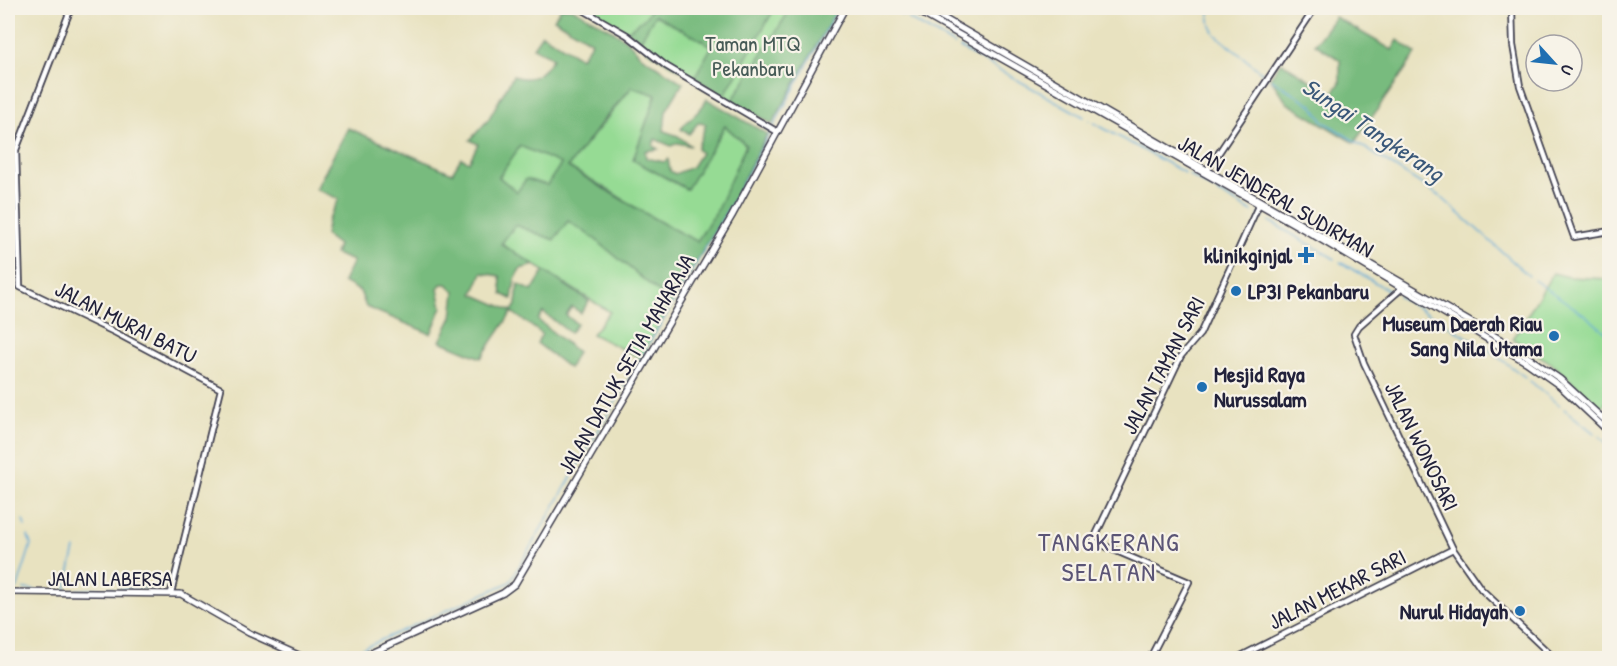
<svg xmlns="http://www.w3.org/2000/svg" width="1617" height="666" font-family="'Patrick Hand',sans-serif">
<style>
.green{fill:#96db94;stroke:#5c7e68;stroke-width:1.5}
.forest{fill:#78bb7e;stroke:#4d6e5c;stroke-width:1.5;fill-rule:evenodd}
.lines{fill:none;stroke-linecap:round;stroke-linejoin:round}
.stream{stroke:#5ea8d6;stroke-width:1.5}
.minor-casing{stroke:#403f4f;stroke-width:8}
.major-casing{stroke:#403f4f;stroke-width:8}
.minor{stroke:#fff;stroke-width:4.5}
.major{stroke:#fff;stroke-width:5}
.poi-dot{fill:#1f6fb2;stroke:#f7f3e8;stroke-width:2}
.labels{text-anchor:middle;stroke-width:4.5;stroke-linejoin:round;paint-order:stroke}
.park-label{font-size:22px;fill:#455a56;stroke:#f7f3e8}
.street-label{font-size:22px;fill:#22223b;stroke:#f7f3e8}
.poi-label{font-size:22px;font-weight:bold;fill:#22223b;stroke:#f7f3e8;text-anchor:end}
.water-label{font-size:24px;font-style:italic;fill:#3a5879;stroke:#f7f3e8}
.quarter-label{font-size:26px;letter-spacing:1.5px;fill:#5b5576;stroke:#f7f3e8}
</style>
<rect width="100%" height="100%" fill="#f7f3e8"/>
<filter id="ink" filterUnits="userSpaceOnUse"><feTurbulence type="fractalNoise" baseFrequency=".0167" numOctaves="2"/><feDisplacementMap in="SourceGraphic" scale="12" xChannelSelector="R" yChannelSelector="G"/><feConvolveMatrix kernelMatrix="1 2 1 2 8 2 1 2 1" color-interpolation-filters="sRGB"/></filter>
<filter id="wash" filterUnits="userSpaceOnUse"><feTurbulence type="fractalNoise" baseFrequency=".008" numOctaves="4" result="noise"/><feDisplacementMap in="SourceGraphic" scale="24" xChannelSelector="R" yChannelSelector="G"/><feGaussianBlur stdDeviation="1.35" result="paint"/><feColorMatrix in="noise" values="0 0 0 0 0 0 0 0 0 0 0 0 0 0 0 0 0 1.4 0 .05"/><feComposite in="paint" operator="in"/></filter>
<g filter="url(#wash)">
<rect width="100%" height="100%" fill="#e8e2c0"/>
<g class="green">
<polygon points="587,8 838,8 772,124 648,51 635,36"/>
<polygon points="632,87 656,95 633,160 686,189 725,126 746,145 716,213 697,242 651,218 607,189 568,167"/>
<polygon points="520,145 562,164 547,186 517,193 499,177"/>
<polygon points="568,220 595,239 672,303 640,358 592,334 610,312 501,244 516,224 554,239"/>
<polygon points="1553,273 1569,277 1609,279 1609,399 1601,409 1551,363 1513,339"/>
</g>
<g class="forest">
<path d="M561 8H572L613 31 628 41 641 56 683 83 666 111 664 131 678 136 691 146 678 143 671 146 655 139 653 146 658 149 645 151 646 158 664 162 668 159 670 171 675 174 692 167 701 153 697 149 706 124 698 123 689 134 681 129C691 115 699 115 707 99L767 134 730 206 672 303 595 239 568 221 554 240 515 225 501 244 535 265 520 269 515 279 512 299 502 294 500 276 482 273 473 294 512 311 516 305 518 284 532 291 544 271 589 301 581 313 572 307 566 315 577 324 570 333 543 312 538 320 577 352 569 368 537 343 542 334 512 312 481 358 440 341 452 317 455 292 447 284H441L438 289 442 307 431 334 366 307 360 291 343 282 353 261 335 254 338 245 325 235 328 220 339 199 316 189 348 128 452 173 461 158 469 162 478 144 470 140 488 120 513 76C533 83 542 74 553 58L533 47 542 34 581 58 592 42 554 19ZM632 87 656 95 633 160 687 189 725 126 746 145 716 212 697 241C652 220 611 192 568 167L605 118ZM520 146 561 164 547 185 526 179 517 192 499 177Z"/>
<polygon points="652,8 676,8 677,12 687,8 775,8 724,96 694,78 712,46 655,15 640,41 627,31 645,18"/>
<polygon points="791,8 838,8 772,124 732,101"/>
<polygon points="1335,17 1392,50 1398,40 1416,54 1354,143 1287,103 1270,78 1281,62 1332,94 1340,83 1340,60 1315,44"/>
</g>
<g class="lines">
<g class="stream">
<polyline points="888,8 896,12"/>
<polyline points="1208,8 1211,26 1215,34 1267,77"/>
<polyline points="901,15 902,15"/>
<polyline points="907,18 955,45"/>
<polyline points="960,48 1084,117"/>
<polyline points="1271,79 1312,105 1323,121 1440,196 1529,276"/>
<polyline points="1089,120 1090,121"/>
<polyline points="1094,123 1185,173"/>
<polyline points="1189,175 1252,212"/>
<polyline points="1258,214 1264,218"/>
<polyline points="1269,221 1335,259"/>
<polyline points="1340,262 1393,293"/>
<polyline points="1534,280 1585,315 1610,336"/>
<polyline points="1398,296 1490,351 1525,377"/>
<polyline points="1530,381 1560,406"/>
<polyline points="1564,409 1594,433"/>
<polyline points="1599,436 1610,446"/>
<polyline points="23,520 25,526"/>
<polyline points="119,588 163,588"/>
<polyline points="17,589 31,545 28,536"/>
<polyline points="24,589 35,590"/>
<polyline points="76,590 113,588"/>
<polyline points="65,591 75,549"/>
<polyline points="341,658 510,582 730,206 838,8"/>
</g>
</g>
</g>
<g filter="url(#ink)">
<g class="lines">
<g class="minor-casing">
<g id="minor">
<polyline points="71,8 16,150 20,287 116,333 221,389 171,593"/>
<polyline points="580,8 627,35 666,66 776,131"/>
<polyline points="1512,8 1513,45 1520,86 1574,237 1610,231"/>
<polyline points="1208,169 1315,8"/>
<polyline points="1401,289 1359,326 1354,334 1364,363 1453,549 1481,589 1554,658"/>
<polyline points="1150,658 1189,582 1093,541 1181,356 1200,334 1259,204"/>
<polyline points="1237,658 1453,549"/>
</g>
</g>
<g class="major-casing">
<g id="major">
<polyline points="912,8 1310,233 1526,362 1560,386 1610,433"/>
<polyline points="926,8 1512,346 1560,379 1610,425"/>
<polyline points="8,592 181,594 249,633 305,658"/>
<polyline points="360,658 503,593 515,584 732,216 845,8"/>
</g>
</g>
<use href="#minor" class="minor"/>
<use href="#major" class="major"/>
</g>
</g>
<g class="poi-dot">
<path d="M1303 246h6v6h6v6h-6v6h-6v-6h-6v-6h6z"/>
<circle cx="1236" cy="291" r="6"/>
<circle cx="1554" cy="336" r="6"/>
<circle cx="1202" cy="387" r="6"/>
<circle cx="1520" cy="611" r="6"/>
</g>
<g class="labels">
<g class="park-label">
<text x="753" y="51">Taman MTQ<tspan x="753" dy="25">Pekanbaru</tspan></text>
</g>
<g class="street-label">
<text transform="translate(1276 196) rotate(30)" y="8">JALAN JENDERAL SUDIRMAN</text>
<text transform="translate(126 322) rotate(27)" y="8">JALAN MURAI BATU</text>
<text transform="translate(626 364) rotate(-60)" y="8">JALAN DATUK SETIA MAHARAJA</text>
<text transform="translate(1163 365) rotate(-62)" y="8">JALAN TAMAN SARI</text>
<text transform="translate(1422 446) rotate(64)" y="8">JALAN WONOSARI</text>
<text x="110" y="586">JALAN LABERSA</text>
<text transform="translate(1337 589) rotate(-27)" y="8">JALAN MEKAR SARI</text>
</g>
<g class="poi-label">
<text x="1292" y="263">klinikginjal</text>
<text x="1248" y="299" text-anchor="start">LP3I Pekanbaru</text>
<text x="1542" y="331">Museum Daerah Riau<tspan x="1542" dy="25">Sang Nila Utama</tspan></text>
<text x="1214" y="382" text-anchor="start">Mesjid Raya<tspan x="1214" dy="25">Nurussalam</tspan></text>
<text x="1508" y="619">Nurul Hidayah</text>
</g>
<g class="water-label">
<text transform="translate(1373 130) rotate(34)" y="8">Sungai Tangkerang</text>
</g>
<g class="quarter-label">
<text x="1109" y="551">TANGKERANG<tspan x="1109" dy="30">SELATAN</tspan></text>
</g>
</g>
<rect width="1617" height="666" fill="none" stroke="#f7f3e8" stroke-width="30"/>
<g transform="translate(1554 63) rotate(117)"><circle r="28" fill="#f7f3e8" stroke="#a29fa3" stroke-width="1.5"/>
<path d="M0-4.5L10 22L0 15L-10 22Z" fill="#1f6fb2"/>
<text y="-9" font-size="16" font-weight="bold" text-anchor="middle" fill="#22223b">U</text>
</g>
</svg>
